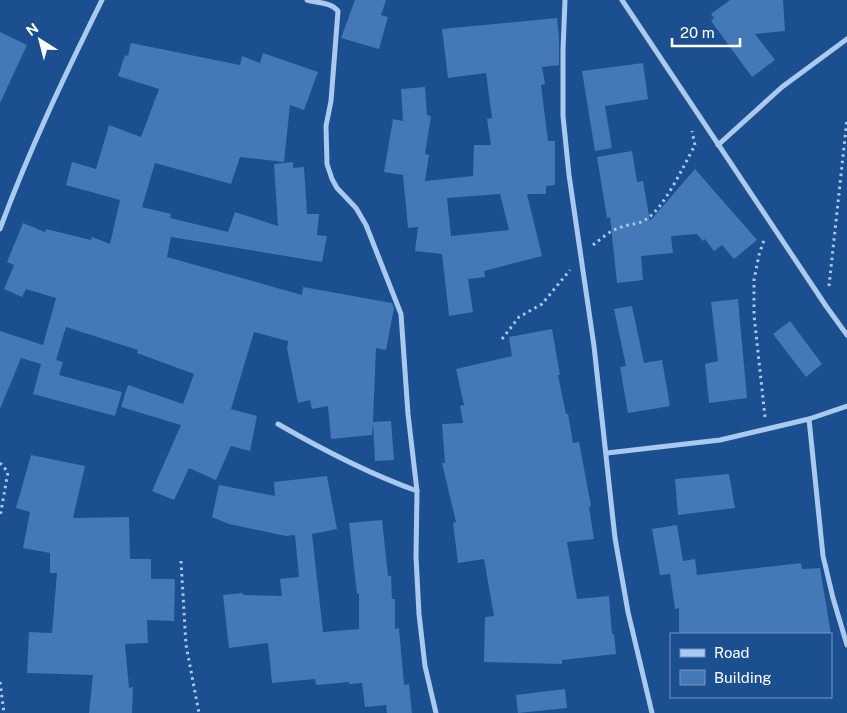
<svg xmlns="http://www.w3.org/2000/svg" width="847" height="713" font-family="'Public Sans',sans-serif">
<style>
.building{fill:#4478b7;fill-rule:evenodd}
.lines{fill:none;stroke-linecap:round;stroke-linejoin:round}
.path{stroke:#a9c9ee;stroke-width:3;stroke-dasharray:2.5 4;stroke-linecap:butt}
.street{stroke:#a9c9ee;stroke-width:5}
</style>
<rect width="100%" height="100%" fill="#1b4f8f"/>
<g class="building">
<polygon points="355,0 386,0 381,15 388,17 379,49 341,38"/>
<polygon points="730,0 783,0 785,31 755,34 775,60 752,77 711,21 714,18 711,14"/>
<path d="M557 18 559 38V65L542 67 545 84 541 85 548 141H555V185L546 186V194H527L542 256 484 271 485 277 468 279 473 312 449 316 442 254 415 251 418 227 408 228 403 175 384 172 393 119 403 121 401 89 425 87 427 115 431 116 425 154 429 155 425 181 473 176 474 145H491L487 119 492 118 486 73 448 78 442 29ZM500 194 509 230 451 236 447 198Z"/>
<polygon points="0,32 27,45 0,103"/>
<polygon points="131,43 240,65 242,56 260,63 263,53 318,72 304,110 290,105 284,162 240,157 231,184 155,163 142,207 171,214 170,218 228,232 235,212 278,226 274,164 293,162 293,168 304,167 307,214 319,214 317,235 327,236 322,262 171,237 167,257 302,295 303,287 392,303 394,308 386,350 376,348 373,422 391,421 394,460 375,461 373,424 372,435 331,439 328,406 312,409 310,400 298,403 287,348 288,341 254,332 231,409 257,416 250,451 231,446 216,480 189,468 174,500 152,491 181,425 121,407 128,385 183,404 194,374 137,353 138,350 66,327 56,360 63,362 59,375 122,392 115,416 33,394 41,364 21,358 0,409 0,331 43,345 56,298 26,289 22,297 4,289 14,265 7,262 23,223 45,232 46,229 91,240 92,237 110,244 120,200 66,185 72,162 96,169 109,125 141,137 159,89 118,76 125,55 128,56"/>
<polygon points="643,63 648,99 605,106 612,148 595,151 582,71"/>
<polygon points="632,151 637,182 643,181 650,221 695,169 757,240 734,259 722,245 714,251 705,239 703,241 697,234 671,236 673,253 641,256 643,280 617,283 610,217 607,218 597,157"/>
<polygon points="738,299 747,398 709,403 705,364 718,361 711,302"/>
<polygon points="632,306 644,363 662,360 670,406 628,413 620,367 626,366 614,309"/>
<polygon points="790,321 822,364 806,377 773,334"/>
<polygon points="552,329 560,375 558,375 566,414 568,414 573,443 579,442 591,506 589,507 594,539 567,542 577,599 609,596 612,634 614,634 616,654 562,660 562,664 484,662 485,617 494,616 484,559 458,563 453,523 456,522 442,463 445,463 442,424 463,423 460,406 464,405 456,369 512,356 509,337"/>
<polygon points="31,455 85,466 73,518 129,517 130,559 151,559 151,579 175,579 174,621 147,620 148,643 125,644 129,688 133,687 132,713 89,713 93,675 27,673 29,632 52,633 57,573 50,573 50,553 23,548 30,512 16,508"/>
<polygon points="729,474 735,508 678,515 675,479"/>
<polygon points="327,476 337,529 312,534 323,632 359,629 359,593 357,594 349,523 382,520 388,576 391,576 392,599 395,599 395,629 399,628 404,685 409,684 412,713 387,713 386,705 365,707 362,683 349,684 349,682 316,685 315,679 272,683 268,643 229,648 223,595 243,593 243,595 282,596 280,579 299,577 295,535 286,536 229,524 212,517 219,485 275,496 274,482"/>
<polygon points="677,525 683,561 695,559 697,575 801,563 802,569 820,568 831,634 679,634 679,608 675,609 670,574 660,575 652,529"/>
<polygon points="565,689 567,708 518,713 516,695"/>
</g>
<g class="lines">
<g class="path">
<path d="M593 245C601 239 609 231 619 228 627 224 637 225 645 220 664 209 684 165 695 145L692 131"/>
<polyline points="829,286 847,119"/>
<polyline points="502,339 519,317 542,304 570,270"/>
<polyline points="765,417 754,315 754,280 759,255 765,237"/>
<polyline points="0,463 8,472 0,517"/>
<polyline points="181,561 186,645 199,713"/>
<polyline points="0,682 4,713"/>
</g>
<g class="street">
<path d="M307 0C317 3 331 2 338 11L331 101 326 126 327 164 332 179 337 188 356 208 366 225 401 314 408 414 417 491 416 557 419 614 425 666 436 713"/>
<polyline points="565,0 563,50 563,116 569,175 594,346 615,538 628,612 652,713"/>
<polyline points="622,0 826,306 847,335"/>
<polyline points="718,145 782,87 847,39"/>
<path d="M0 229C29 150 65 75 102 0"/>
<polyline points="809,419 823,556 833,598 847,645"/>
<path d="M278 424C323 450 367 473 417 491"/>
<polyline points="607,453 720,440 809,419 847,406"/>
</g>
</g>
<rect x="670" y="633" width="162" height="65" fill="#1b4f8f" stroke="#7695bc"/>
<rect x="680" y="649" width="25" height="8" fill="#a9c9ee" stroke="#7695bc"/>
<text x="714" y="658" font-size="15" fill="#ffffff">Road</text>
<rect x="680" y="670" width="25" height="15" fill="#4478b7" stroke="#7695bc"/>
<text x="714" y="683" font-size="15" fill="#ffffff">Building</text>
<g transform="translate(40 40) rotate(324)" stroke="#1b4f8f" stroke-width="4" paint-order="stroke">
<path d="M0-4L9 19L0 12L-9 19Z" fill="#ffffff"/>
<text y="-8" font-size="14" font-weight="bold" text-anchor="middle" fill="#ffffff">N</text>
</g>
<path d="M672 38v8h68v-8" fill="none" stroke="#ffffff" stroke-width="2.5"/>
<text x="680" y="38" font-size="15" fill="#ffffff" stroke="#1b4f8f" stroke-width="4" paint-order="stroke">20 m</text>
</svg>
